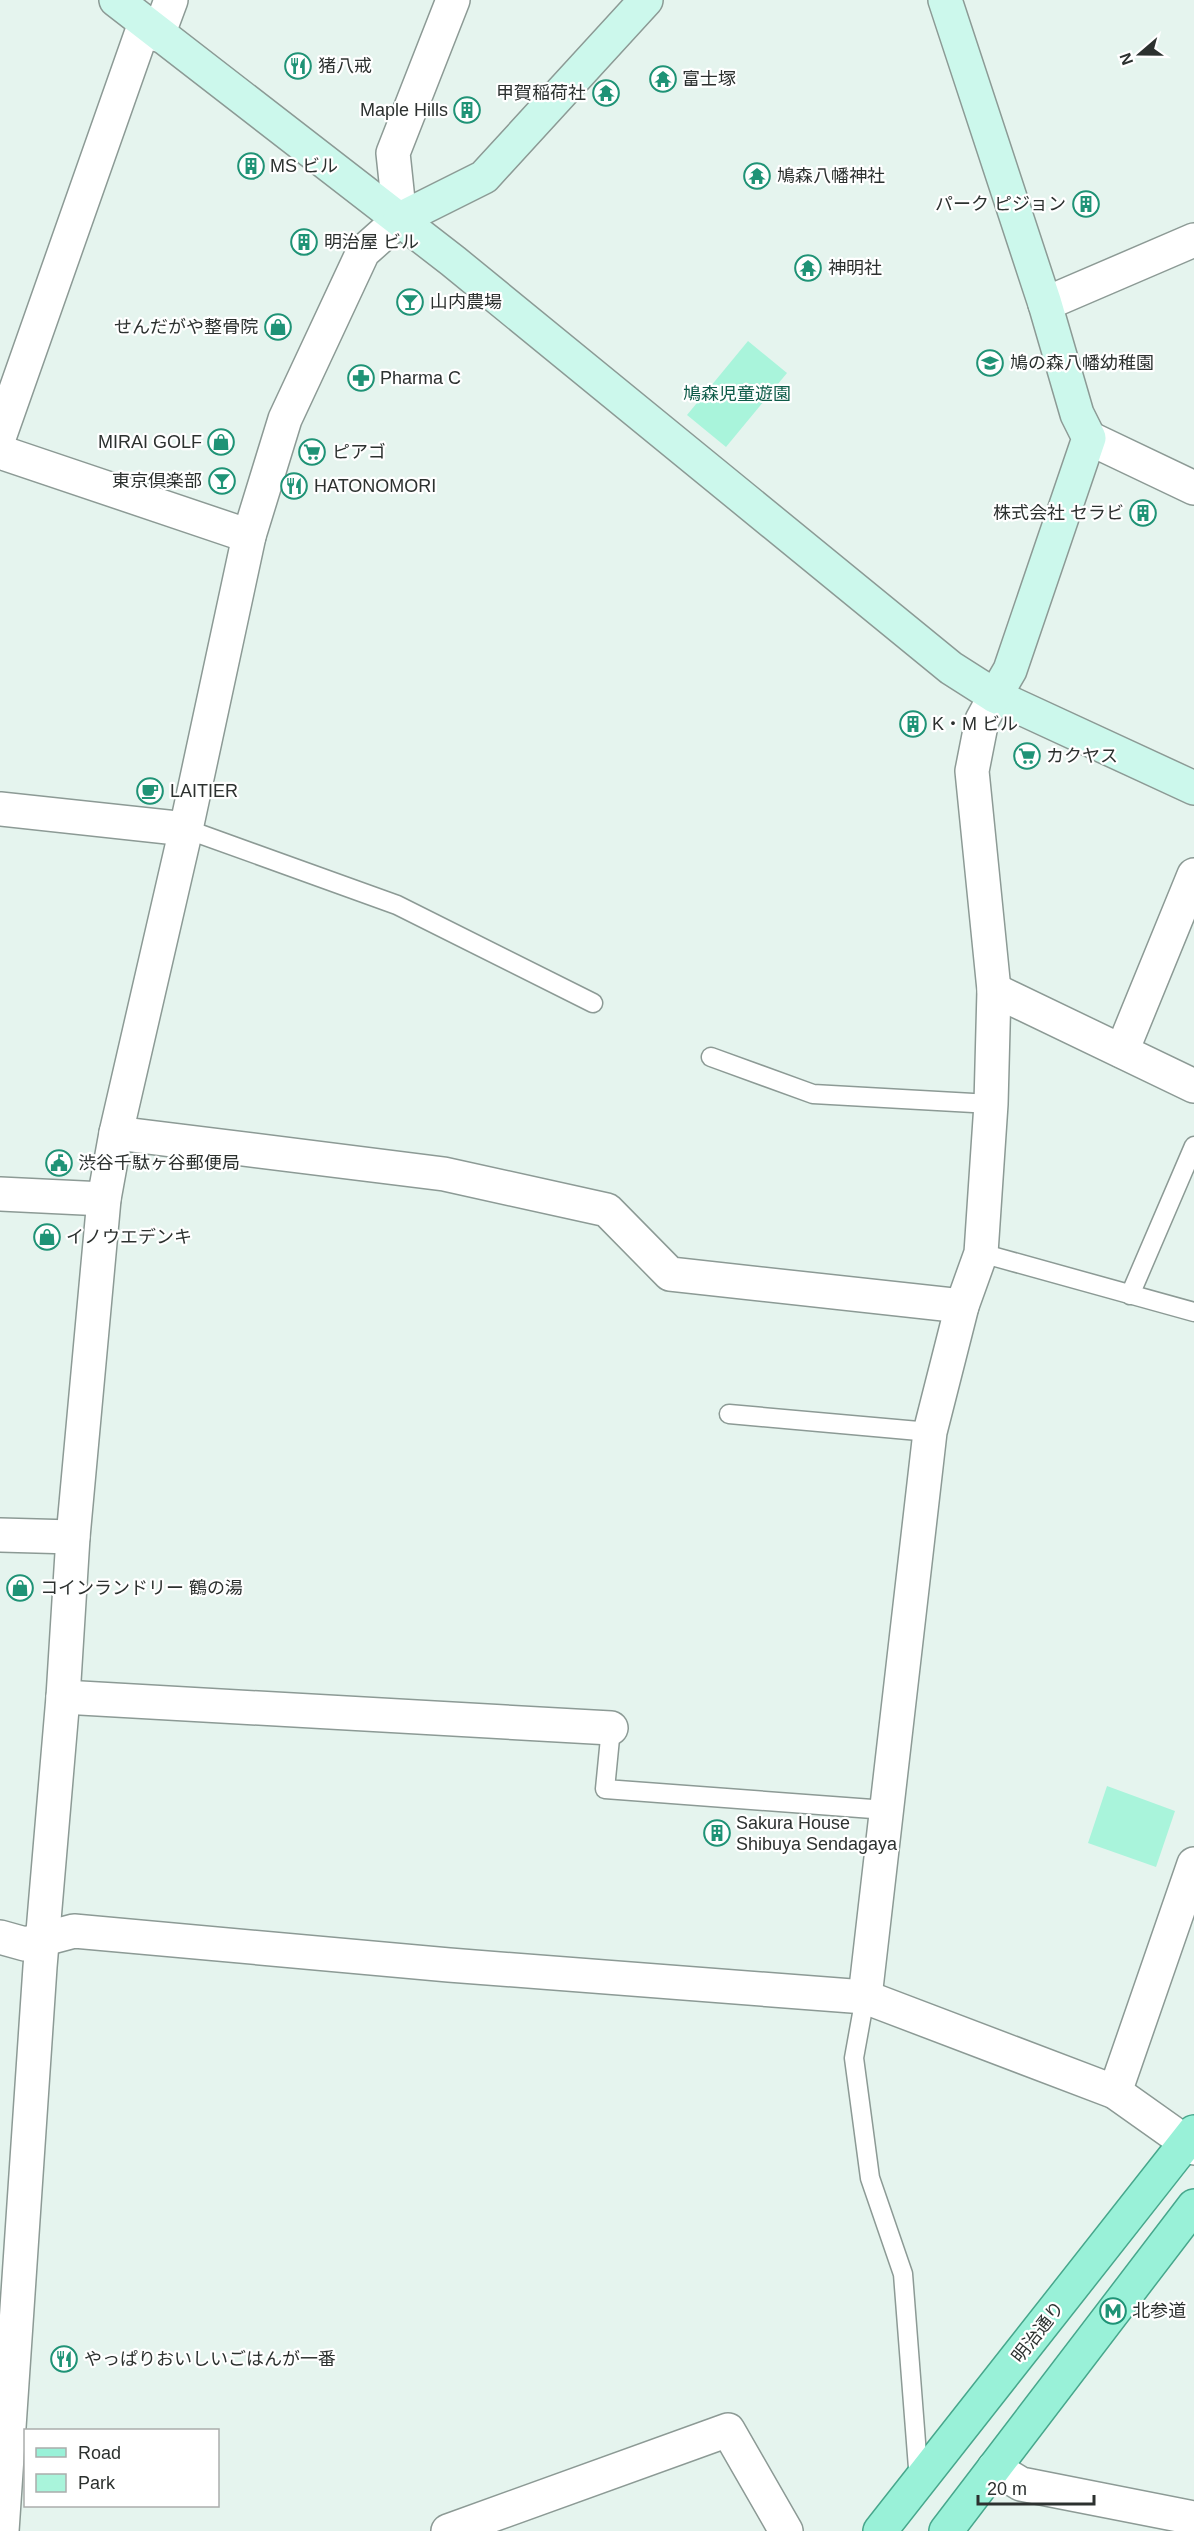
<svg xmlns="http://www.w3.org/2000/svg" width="1194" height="2531" font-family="Helvetica,'Noto Sans JP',sans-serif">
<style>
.green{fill:#a9f4db}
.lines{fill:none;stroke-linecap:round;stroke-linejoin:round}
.lane-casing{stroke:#8c9a95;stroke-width:21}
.street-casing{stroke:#8c9a95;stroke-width:36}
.secondary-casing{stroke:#8c9a95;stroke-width:36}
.primary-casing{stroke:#47a78c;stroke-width:36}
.lane{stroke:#fff;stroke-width:18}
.street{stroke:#fff;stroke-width:33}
.secondary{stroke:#ccf8ec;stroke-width:33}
.primary{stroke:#99f1d8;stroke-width:33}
.labels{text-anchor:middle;stroke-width:4.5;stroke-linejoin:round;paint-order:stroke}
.poi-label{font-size:18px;fill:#2c312f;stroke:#fff;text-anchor:start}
.park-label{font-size:18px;fill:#0e5c49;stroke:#fff}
.street-label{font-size:18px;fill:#2c312f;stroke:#fff}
</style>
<rect width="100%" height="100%" fill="#e5f4ee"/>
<g class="green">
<polygon points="748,341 787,373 726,447 687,415"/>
<polygon points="1107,1786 1175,1811 1156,1867 1088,1843"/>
</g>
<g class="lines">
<g class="lane-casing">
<g id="lane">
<polyline points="186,829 397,905 593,1003"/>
<polyline points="711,1057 813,1094 991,1104"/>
<polyline points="981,1253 1194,1312"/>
<polyline points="1130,1295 1194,1146"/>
<polyline points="729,1414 930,1432"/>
<polyline points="611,1728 605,1789 886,1810"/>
<polyline points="865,1997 854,2058 870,2178 903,2274 919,2481"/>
</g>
</g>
<g class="street-casing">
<g id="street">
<polyline points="158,35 171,0"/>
<polyline points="1045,304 1194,240"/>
<polyline points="0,435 145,23"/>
<polyline points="1089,438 1194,488"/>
<polyline points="0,452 249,536"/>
<polyline points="0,809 186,829"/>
<polyline points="994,990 1194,1086"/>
<polyline points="1122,1051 1194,875"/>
<polyline points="116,1133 444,1174 607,1210 670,1274 962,1306"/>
<polyline points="0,1194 104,1199"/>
<polyline points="0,1535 73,1537"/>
<polyline points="63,1697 611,1728"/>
<polyline points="0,1937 25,1944 74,1931 449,1965 865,1997 1115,2092 1194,2148"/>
<polyline points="865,1997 930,1432 962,1306 981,1253 991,1104 994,990 972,771 982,720 995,696"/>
<polyline points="1115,2092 1194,1864"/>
<polyline points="994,2468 1021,2484 1194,2518"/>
<polyline points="2,2531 40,1967 63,1697 73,1537 104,1199 116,1133 186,829 249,536 285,419 363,252 400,219 393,153 453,0"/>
<polyline points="448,2531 728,2430 786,2531"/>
</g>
</g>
<g class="secondary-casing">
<g id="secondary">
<polyline points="116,0 453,261 951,668 995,696 1194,788"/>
<polyline points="945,0 1045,304 1077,414 1089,438 1010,670 995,696"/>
<polyline points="400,219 484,177 646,0"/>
</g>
</g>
<g class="primary-casing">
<g id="primary">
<polyline points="880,2531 1194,2132"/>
<polyline points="946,2531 1194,2206"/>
</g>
</g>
<use href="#lane" class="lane"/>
<use href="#street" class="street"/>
<use href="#secondary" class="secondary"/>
<use href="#primary" class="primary"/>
</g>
<defs>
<g id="restaurant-ring" transform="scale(1.35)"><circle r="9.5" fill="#fff" stroke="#1f9376" stroke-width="1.5"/><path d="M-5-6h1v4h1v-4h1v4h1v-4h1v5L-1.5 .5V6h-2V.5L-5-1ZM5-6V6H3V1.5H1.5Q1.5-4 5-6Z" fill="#1f9376"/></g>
<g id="temple-ring" transform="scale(1.35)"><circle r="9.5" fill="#fff" stroke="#1f9376" stroke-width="1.5"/><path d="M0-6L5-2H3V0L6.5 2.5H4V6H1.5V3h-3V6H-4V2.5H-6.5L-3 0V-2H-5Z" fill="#1f9376"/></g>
<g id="building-ring" transform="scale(1.35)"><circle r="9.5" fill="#fff" stroke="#1f9376" stroke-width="1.5"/><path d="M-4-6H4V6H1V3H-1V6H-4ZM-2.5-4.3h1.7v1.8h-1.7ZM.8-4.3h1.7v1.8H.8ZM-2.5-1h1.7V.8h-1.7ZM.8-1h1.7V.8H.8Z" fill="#1f9376"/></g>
<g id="bar-ring" transform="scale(1.35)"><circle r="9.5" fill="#fff" stroke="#1f9376" stroke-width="1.5"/><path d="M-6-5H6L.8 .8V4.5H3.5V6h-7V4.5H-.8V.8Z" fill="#1f9376"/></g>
<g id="shop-ring" transform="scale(1.35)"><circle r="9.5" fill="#fff" stroke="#1f9376" stroke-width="1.5"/><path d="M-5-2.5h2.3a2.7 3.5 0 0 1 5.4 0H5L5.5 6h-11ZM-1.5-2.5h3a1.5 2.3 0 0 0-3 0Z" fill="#1f9376"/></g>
<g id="school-ring" transform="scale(1.35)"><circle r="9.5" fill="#fff" stroke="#1f9376" stroke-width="1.5"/><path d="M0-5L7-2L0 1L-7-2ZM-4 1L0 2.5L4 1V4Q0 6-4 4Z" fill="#1f9376"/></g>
<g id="pharmacy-ring" transform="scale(1.35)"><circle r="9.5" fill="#fff" stroke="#1f9376" stroke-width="1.5"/><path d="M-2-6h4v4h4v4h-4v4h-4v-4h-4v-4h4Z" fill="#1f9376"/></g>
<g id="supermarket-ring" transform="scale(1.35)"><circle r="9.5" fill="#fff" stroke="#1f9376" stroke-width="1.5"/><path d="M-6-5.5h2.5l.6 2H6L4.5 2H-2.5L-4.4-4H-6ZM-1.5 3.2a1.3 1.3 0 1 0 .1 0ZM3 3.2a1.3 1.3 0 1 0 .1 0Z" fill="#1f9376"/></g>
<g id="cafe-ring" transform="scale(1.35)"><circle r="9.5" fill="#fff" stroke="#1f9376" stroke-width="1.5"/><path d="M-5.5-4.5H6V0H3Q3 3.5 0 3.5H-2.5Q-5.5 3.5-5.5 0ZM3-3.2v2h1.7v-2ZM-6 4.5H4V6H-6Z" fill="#1f9376"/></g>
<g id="civic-ring" transform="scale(1.35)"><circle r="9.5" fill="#fff" stroke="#1f9376" stroke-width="1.5"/><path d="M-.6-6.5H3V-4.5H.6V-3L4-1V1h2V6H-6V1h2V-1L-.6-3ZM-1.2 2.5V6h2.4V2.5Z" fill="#1f9376"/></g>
<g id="metro-ring" transform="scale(1.35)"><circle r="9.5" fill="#fff" stroke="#1f9376" stroke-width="1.5"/><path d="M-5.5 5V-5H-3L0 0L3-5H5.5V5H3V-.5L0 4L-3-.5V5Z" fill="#1f9376"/></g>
</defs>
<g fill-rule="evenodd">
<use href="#restaurant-ring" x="298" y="66"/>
<use href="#temple-ring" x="663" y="79"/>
<use href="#temple-ring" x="606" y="93"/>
<use href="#building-ring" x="467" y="110"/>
<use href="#building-ring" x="251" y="166"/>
<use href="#temple-ring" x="757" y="176"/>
<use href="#building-ring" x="1086" y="204"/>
<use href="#building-ring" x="304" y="242"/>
<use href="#temple-ring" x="808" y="268"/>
<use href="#bar-ring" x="410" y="302"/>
<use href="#shop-ring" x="278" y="327"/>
<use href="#school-ring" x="990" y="363"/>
<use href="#pharmacy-ring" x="361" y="378"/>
<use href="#shop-ring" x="221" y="442"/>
<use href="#supermarket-ring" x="312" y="452"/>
<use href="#bar-ring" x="222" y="481"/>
<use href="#restaurant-ring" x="294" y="486"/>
<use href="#building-ring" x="1143" y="513"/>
<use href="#building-ring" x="913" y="724"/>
<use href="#supermarket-ring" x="1027" y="756"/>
<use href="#cafe-ring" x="150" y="791"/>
<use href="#civic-ring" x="59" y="1163"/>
<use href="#shop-ring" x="47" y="1237"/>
<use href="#shop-ring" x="20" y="1588"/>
<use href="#building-ring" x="717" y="1833"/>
<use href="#metro-ring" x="1113" y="2311"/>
<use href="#restaurant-ring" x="64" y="2359"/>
</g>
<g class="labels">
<g class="poi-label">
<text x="318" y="72">猪八戒</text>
<text x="682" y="85">富士塚</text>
<text x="586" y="99" text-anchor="end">甲賀稲荷社</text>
<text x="448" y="116" text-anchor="end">Maple Hills</text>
<text x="270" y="172">MS ビル</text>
<text x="777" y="182">鳩森八幡神社</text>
<text x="1066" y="210" text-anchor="end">パーク ピジョン</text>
<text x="324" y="248">明治屋 ビル</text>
<text x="828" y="274">神明社</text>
<text x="430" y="308">山内農場</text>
<text x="258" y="333" text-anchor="end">せんだがや整骨院</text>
<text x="1010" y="369">鳩の森八幡幼稚園</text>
<text x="380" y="384">Pharma C</text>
<text x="202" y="448" text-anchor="end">MIRAI GOLF</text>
<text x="332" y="458">ピアゴ</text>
<text x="202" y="487" text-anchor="end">東京倶楽部</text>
<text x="314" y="492">HATONOMORI</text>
<text x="1124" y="519" text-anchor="end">株式会社 セラビ</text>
<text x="932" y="730">K・M ビル</text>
<text x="1046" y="762">カクヤス</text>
<text x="170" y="797">LAITIER</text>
<text x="78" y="1169">渋谷千駄ヶ谷郵便局</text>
<text x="66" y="1243">イノウエデンキ</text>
<text x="40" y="1594">コインランドリー 鶴の湯</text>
<text x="736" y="1829">Sakura House<tspan x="736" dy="21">Shibuya Sendagaya</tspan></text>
<text x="1132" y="2317">北参道</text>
<text x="84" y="2365">やっぱりおいしいごはんが一番</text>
</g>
<g class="park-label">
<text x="737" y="400">鳩森児童遊園</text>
</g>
<g class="street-label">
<text transform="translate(1038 2332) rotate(-52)" y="6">明治通り</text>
</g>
</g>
<rect x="24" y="2429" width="195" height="78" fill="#ffffff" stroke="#abadac" stroke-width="1.5"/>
<rect x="36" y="2448" width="30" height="9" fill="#99f1d8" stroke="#abadac" stroke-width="1.5"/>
<text x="78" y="2459" font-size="18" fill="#2c312f">Road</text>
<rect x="36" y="2474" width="30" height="18" fill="#a9f4db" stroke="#abadac" stroke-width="1.5"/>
<text x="78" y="2489" font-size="18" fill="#2c312f">Park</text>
<g transform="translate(1140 54) rotate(250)" stroke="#ffffff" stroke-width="4.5" paint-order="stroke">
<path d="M0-4.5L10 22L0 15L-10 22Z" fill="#2c312f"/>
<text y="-9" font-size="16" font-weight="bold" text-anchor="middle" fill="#2c312f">N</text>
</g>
<path d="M978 2495v9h116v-9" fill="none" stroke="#2c312f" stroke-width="3"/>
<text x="987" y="2495" font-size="18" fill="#2c312f" stroke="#ffffff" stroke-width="4.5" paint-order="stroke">20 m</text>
</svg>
